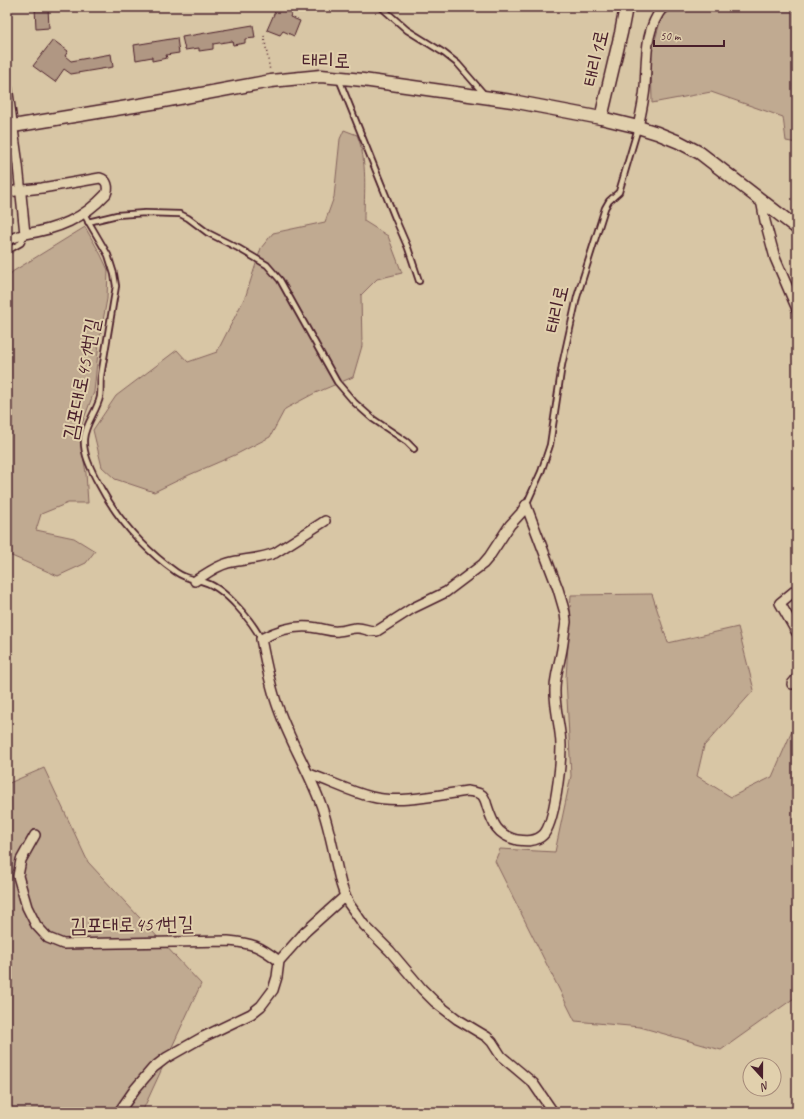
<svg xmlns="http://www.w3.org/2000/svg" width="804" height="1119" font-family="Caveat,'Poor Story',sans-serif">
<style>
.green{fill:#c0aa91;stroke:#85645e}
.building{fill:#b09783;stroke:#4a1f2b}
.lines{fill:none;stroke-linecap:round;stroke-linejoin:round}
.lane-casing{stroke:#4a1f2b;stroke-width:8}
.street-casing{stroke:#4a1f2b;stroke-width:12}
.secondary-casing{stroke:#4a1f2b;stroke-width:15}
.path{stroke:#4a1f2b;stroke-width:1.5;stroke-dasharray:1 3;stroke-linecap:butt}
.lane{stroke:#e1d0ad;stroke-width:4.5}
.street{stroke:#e1d0ad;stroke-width:9}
.secondary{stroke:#e1d0ad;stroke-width:12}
.labels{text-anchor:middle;stroke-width:4;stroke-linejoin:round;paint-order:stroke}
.street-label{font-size:20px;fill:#4a1f2b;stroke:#e1d0ad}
</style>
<rect width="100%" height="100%" fill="#d8c6a5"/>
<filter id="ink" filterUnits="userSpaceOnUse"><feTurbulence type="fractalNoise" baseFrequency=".025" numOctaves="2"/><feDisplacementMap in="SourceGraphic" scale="8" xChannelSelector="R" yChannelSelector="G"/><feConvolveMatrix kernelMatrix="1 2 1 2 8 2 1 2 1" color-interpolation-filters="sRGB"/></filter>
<g filter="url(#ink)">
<g class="green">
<polygon points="672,7 797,7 797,143 786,141 783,117 711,92 652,103 651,55 660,22"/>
<path d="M344 130 357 135C368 161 364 193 364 221L388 236 402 273 377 279 361 295 362 346 353 377 313 394 285 409 270 437 235 455 189 475 154 492 115 479 102 467 93 430 116 396 177 350 188 362 217 352 246 295 261 248 273 233 325 222 334 197 340 139Z"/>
<polygon points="85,227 101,255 108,270 107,299 99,342 94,392 79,432 86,473 88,503 68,503 41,514 36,530 74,538 95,551 86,563 58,576 7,554 7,363 9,353 7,351 7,281 12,272"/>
<polygon points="652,594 668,643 738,627 754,690 704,746 697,776 731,797 772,777 792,731 797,728 797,996 721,1050 640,1027 575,1021 495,861 500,849 555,852 571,776 566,678 571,595"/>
<polygon points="44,768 88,862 201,984 142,1112 7,1112 7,784"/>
</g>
<g class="building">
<polygon points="35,7 48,7 49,28 36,29"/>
<polygon points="277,7 294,7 290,17 300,21 294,36 283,31 280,35 267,30"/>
<polygon points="253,25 255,38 245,39 245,43 233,45 232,41 213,44 213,49 199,51 199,48 185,50 182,37"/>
<polygon points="177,38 179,53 166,55 167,58 152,61 152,57 136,60 134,45"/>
<polygon points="53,40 68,51 65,56 71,61 111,54 113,67 71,74 64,69 55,82 33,66"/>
</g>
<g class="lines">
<g class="lane-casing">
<g id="lane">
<polyline points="381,7 407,30 444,53 458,64 484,94"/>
<polyline points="339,79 395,218 408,248 419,281"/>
<path d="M84 214 108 255 114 274 116 286C111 316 106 346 101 376 100 382 101 390 100 397 97 411 85 424 84 439 83 453 90 467 96 479 115 516 142 548 176 572 189 581 195 578 207 583 226 590 252 621 261 639"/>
<polyline points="88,222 117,215 145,213 180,214 188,218 208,233 238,248 267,265 280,280 337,382 355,403 373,419 407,442 414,449"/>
<polyline points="7,251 21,243 25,234"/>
<polyline points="526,505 541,472 550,445 562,365 577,297 605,208 609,201 619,192 638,128"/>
</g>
</g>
<g class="street-casing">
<g id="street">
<polyline points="7,86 18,165 25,234 7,240"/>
<path d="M638 127C641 113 644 100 645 87 647 58 644 31 663 7"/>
<path d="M7 192 42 188 100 178C107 180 109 187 106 194 83 219 58 229 25 234"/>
<polyline points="761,200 765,221 775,258 797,309"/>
<path d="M526 505 521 513 510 525 489 557 483 564 446 592 413 608 377 631C367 632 364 627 356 628 350 628 344 631 338 631 331 632 324 629 317 628 297 624 279 629 261 639 266 663 270 687 279 710 290 741 308 770 320 802 330 828 334 857 341 884L345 896 349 904 364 925 390 951 422 989 435 1002 457 1019 487 1037 492 1042 501 1056 533 1083 553 1112"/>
<path d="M195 581C206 574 216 566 228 563 244 559 260 559 275 553L325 521"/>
<polyline points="797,589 780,603 797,633"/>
<polyline points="792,684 797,678"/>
<path d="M309 774C330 781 350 792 372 797 399 804 439 795 467 791 472 792 478 792 482 795 485 798 486 802 487 806 493 824 497 835 517 840 526 841 536 842 543 835 555 824 561 763 561 746 561 727 554 708 555 689 555 678 558 669 560 659 563 647 564 634 566 622L565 613 558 589 526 505"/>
<path d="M35 835 21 860 18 876 27 907 36 925 48 938 63 944 228 941C252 943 260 946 279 961"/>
<polyline points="119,1112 135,1089 153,1068 166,1058 203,1037 251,1014 261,1006 273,990 277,977 279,961 305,932 345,896"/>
</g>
</g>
<g class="secondary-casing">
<g id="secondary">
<polyline points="601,118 621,33 626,7"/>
<polyline points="7,127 158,102 271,81 321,76 363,80 512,101 601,118 638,127 657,133 679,142 700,153 797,228"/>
</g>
</g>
<polyline class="path" points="264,36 270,71"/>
<use href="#lane" class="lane"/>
<use href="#street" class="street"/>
<use href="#secondary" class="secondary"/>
</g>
</g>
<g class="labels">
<g class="street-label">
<text transform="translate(595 58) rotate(-77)" y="7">태리1로</text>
<text transform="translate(326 60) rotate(1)" y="7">태리로</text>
<text transform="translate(556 309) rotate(-77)" y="7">태리로</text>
<text transform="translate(81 379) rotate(-79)" y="7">김포대로451번길</text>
<text transform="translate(132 924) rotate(-1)" y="7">김포대로451번길</text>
</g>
</g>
<rect width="804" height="1119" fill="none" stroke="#e1d0ad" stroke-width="24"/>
<rect x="12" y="12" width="780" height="1095" fill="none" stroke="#4a1f2b" stroke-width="1.5" filter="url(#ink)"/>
<g transform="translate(762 1077) rotate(159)"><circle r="19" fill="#e1d0ad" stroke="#a58979"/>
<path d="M0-3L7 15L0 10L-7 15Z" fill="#4a1f2b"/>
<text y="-6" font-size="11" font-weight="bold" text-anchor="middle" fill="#4a1f2b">N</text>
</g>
<path d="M654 40v6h70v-6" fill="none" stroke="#4a1f2b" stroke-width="2"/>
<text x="660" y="40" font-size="12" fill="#4a1f2b" stroke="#e1d0ad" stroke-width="3" paint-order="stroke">50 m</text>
</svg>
